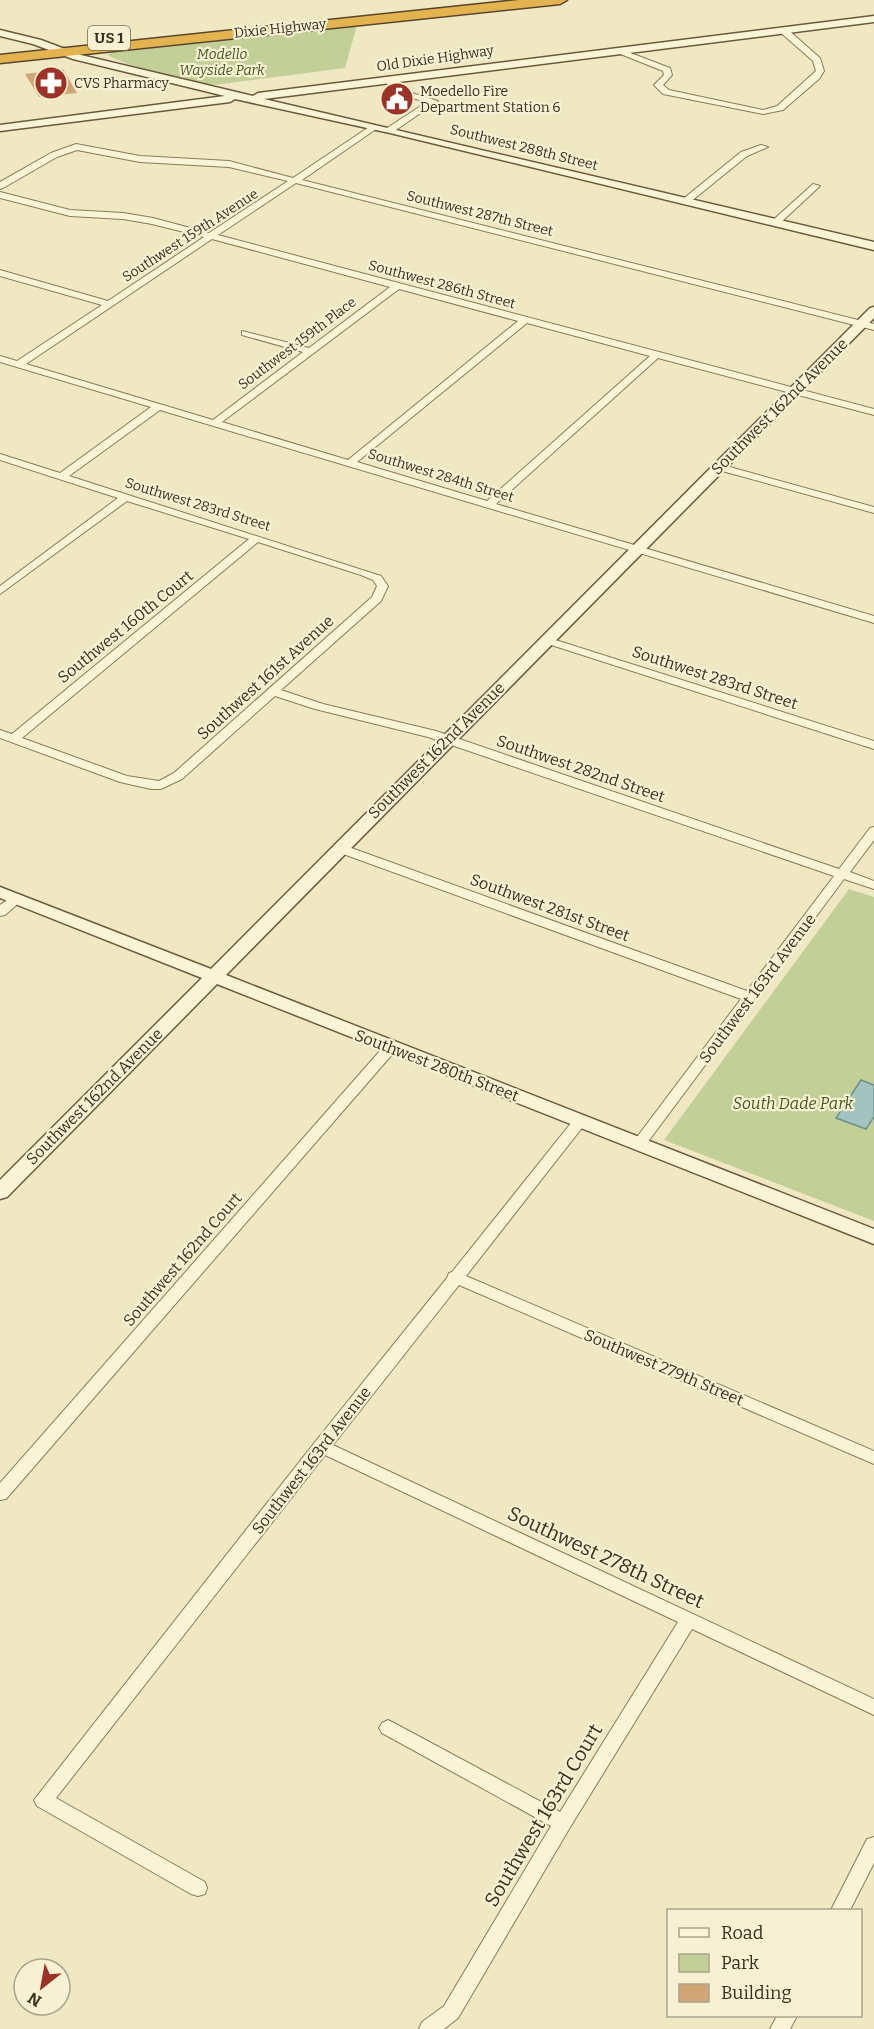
<svg xmlns="http://www.w3.org/2000/svg" width="874" height="2029" font-family="Bitter,serif">
<style>
.green{fill:#c2cf96}
.water{fill:#a5c3be;stroke:#6c928d;stroke-width:1.5}
.building{fill:#d0a677}
.lines{fill:none;stroke-linecap:round;stroke-linejoin:round}
.street-casing{stroke:#8b7a59;stroke-width:2}
.secondary-casing{stroke:#6d5a3c;stroke-width:3}
.highway-casing{stroke:#59472d;stroke-width:3}
.street{fill:#faf4d7;fill-rule:evenodd}
.secondary{fill:#faf4d7;fill-rule:evenodd}
.highway{fill:#e3b350;fill-rule:evenodd}
.labels{text-anchor:middle;stroke-width:4.5;stroke-linejoin:round;paint-order:stroke}
.far-street-label{font-size:14px;fill:#3b2f1e;stroke:#f7f1d3}
.far-park-label{font-size:14px;font-style:italic;fill:#455823;stroke:#f7f1d3}
.far-poi-label{font-size:14px;fill:#3b2f1e;stroke:#f7f1d3;text-anchor:start}
.shield{fill:#f7f1d3;stroke:#736954;stroke-width:1.5}
.shield-label{font-size:15px;font-weight:bold;fill:#3b2f1e}
.street-label{font-size:16px;fill:#3b2f1e;stroke:#f7f1d3}
.park-label{font-size:16px;font-style:italic;fill:#455823;stroke:#f7f1d3}
.near-street-label{font-size:20px;fill:#3b2f1e;stroke:#f7f1d3}
</style>
<rect width="100%" height="100%" fill="#f0e8c3"/>
<g class="green">
<path d="M357 25 345 68 222 84C218 84 213 85 208 85 189 83 123 65 108 55L114 51Z"/>
<polygon points="849,889 874,897 874,1221 664,1140"/>
</g>
<polygon class="water" points="861,1080 874,1085 874,1117 866,1129 836,1118"/>
<polygon class="building" points="63,69 77,93 39,97 25,74"/>
<g class="lines">
<g class="street-casing">
<g id="street">
<polygon points="780,28 786,28 820,58 824,71 819,79 783,110 763,114 663,94 654,85 664,75 663,71 613,51 620,49 670,68 672,75 663,85 669,90 763,110 777,106 816,71 813,61 780,32"/>
<polygon points="385,77 391,77 399,89 438,101 393,132 387,132 387,128 427,102 393,93 384,79"/>
<path d="M372 125 379 127 302 180 874 324V330L296 183 218 235 874 409V415L658 358 496 504 874 616V623L160 410 69 476 381 576 388 586 381 601 281 690 323 704 436 731 839 869 870 828 874 827V840L850 872 874 881V889L844 879 644 1147 639 1149 632 1144 634 1141 741 999 335 851 333 848 335 845H343L747 991 834 876 428 737 315 709 275 696 182 779 161 789H151L120 782 0 738V730L12 734 249 539 127 501 0 594V586L118 498 0 460V454L60 473 151 407 0 362V356L17 361 102 305 0 276V270L108 301 204 237 152 224 123 219 70 216 0 198V192L70 210 123 213 153 218 209 233 288 181 229 167 140 162 77 150 57 157 3 188 0 189V182L51 153 76 144 140 156 229 161 293 178ZM212 239 390 287 309 348 242 331V335L303 352 213 420 26 364ZM399 289 518 321 348 460 222 422ZM527 323 650 356 487 501 357 462ZM258 542 361 575 373 580 377 586 372 597 174 773 159 781 127 776 22 738Z"/>
<polygon points="761,145 768,147 747,156 689,203 683,203 683,199 741,152"/>
<polygon points="813,184 820,186 778,225 772,225 772,221"/>
<polygon points="719,464 874,507 874,513 715,469 715,465"/>
<polygon points="546,637 874,741 874,749 542,642 540,640"/>
<polygon points="16,894 22,898 21,901 5,915 0,916 0,905"/>
<polygon points="391,1042 398,1047 396,1050 6,1499 0,1500 0,1483 386,1044"/>
<polygon points="580,1116 585,1118 587,1121 585,1124 466,1276 874,1451 874,1464 459,1285 333,1445 874,1699 874,1715 692,1629 569,1829 458,2018 444,2029 419,2029 422,2022 444,2006 551,1826 382,1733 379,1728 382,1723 388,1720 394,1723 560,1812 678,1622 325,1455 56,1798 205,1882 207,1888 205,1894 198,1896 191,1894 37,1806 34,1800 315,1442 447,1278 449,1273 452,1272 575,1118"/>
<polygon points="874,1837 874,1863 850,1910 831,1910 867,1839"/>
<polygon points="777,2016 797,2016 790,2029 770,2029"/>
</g>
</g>
<g class="secondary-casing">
<g id="secondary">
<polygon points="874,16 874,22 264,99 874,242 874,250 390,133 235,99 230,102 0,131 0,125 225,96 73,59 33,44 0,36 0,30 41,40 81,55 253,96 258,93"/>
<polygon points="874,307 874,318 226,975 874,1229 874,1244 217,984 7,1197 0,1199 0,1180 202,978 0,898 0,887 211,969 870,308"/>
</g>
</g>
<g class="highway-casing">
<polygon id="highway" points="519,0 567,0 560,4 0,63 0,55"/>
</g>
<use href="#street" class="street"/>
<use href="#secondary" class="secondary"/>
<use href="#highway" class="highway"/>
</g>
<defs>
<g id="pharmacy-disc" transform="scale(1.725)"><circle r="9.5" fill="#9d3326" stroke="#f7f1d3"/><path d="M-2-6h4v4h4v4h-4v4h-4v-4h-4v-4h4Z" fill="#fff"/></g>
<g id="civic-disc" transform="scale(1.725)"><circle r="9.5" fill="#9d3326" stroke="#f7f1d3"/><path d="M-.6-6.5H3V-4.5H.6V-3L4-1V1h2V6H-6V1h2V-1L-.6-3ZM-1.2 2.5V6h2.4V2.5Z" fill="#fff"/></g>
</defs>
<g fill-rule="evenodd">
<use href="#pharmacy-disc" x="51" y="83"/>
<use href="#civic-disc" x="397" y="99"/>
</g>
<g class="labels">
<g class="far-street-label">
<text transform="translate(280 28) rotate(-6)" y="5">Dixie Highway</text>
<text transform="translate(435 58) rotate(-8)" y="5">Old Dixie Highway</text>
<text transform="translate(524 147) rotate(14)" y="5">Southwest 288th Street</text>
<text transform="translate(480 213) rotate(14)" y="5">Southwest 287th Street</text>
<text transform="translate(190 235) rotate(-33)" y="5">Southwest 159th Avenue</text>
<text transform="translate(442 284) rotate(15)" y="5">Southwest 286th Street</text>
<text transform="translate(297 343) rotate(-37)" y="5">Southwest 159th Place</text>
<text transform="translate(441 475) rotate(17)" y="5">Southwest 284th Street</text>
<text transform="translate(198 504) rotate(17)" y="5">Southwest 283rd Street</text>
</g>
<g class="far-park-label">
<text x="222" y="59">Modello<tspan x="222" dy="16">Wayside Park</tspan></text>
</g>
<g class="far-poi-label">
<text x="74" y="88">CVS Pharmacy</text>
<text x="420" y="96">Moedello Fire<tspan x="420" dy="16">Department Station 6</tspan></text>
</g>
<rect class="shield" x="88" y="26" width="42" height="24" rx="4.5"/>
<g class="shield-label">
<text x="109" y="43">US 1</text>
</g>
<g class="street-label">
<text transform="translate(779 406) rotate(-45)" y="6">Southwest 162nd Avenue</text>
<text transform="translate(125 626) rotate(-39)" y="6">Southwest 160th Court</text>
<text transform="translate(265 677) rotate(-42)" y="6">Southwest 161st Avenue</text>
<text transform="translate(715 677) rotate(18)" y="6">Southwest 283rd Street</text>
<text transform="translate(436 750) rotate(-45)" y="6">Southwest 162nd Avenue</text>
<text transform="translate(581 768) rotate(19)" y="6">Southwest 282nd Street</text>
<text transform="translate(550 907) rotate(20)" y="6">Southwest 281st Street</text>
<text transform="translate(757 988) rotate(-53)" y="6">Southwest 163rd Avenue</text>
<text transform="translate(437 1065) rotate(21)" y="6">Southwest 280th Street</text>
<text transform="translate(94 1096) rotate(-45)" y="6">Southwest 162nd Avenue</text>
<text transform="translate(182 1259) rotate(-49)" y="6">Southwest 162nd Court</text>
<text transform="translate(664 1367) rotate(23)" y="6">Southwest 279th Street</text>
<text transform="translate(311 1460) rotate(-52)" y="6">Southwest 163rd Avenue</text>
</g>
<g class="park-label">
<text x="793" y="1109">South Dade Park</text>
</g>
<g class="near-street-label">
<text transform="translate(606 1557) rotate(25)" y="7">Southwest 278th Street</text>
<text transform="translate(543 1815) rotate(-59)" y="7">Southwest 163rd Court</text>
</g>
</g>
<rect x="667" y="1909" width="195" height="108" fill="#f7f1d3" stroke="#aca38b" stroke-width="1.5"/>
<rect x="679" y="1928" width="30" height="9" fill="#faf4d7" stroke="#aca38b" stroke-width="1.5"/>
<text x="721" y="1939" font-size="18" fill="#3b2f1e">Road</text>
<rect x="679" y="1954" width="30" height="18" fill="#c2cf96" stroke="#aca38b" stroke-width="1.5"/>
<text x="721" y="1969" font-size="18" fill="#3b2f1e">Park</text>
<rect x="679" y="1984" width="30" height="18" fill="#d0a677" stroke="#aca38b" stroke-width="1.5"/>
<text x="721" y="1999" font-size="18" fill="#3b2f1e">Building</text>
<g transform="translate(42 1987) rotate(211)"><circle r="28" fill="#f7f1d3" stroke="#aca38b" stroke-width="1.5"/>
<path d="M0-4.5L10 22L0 15L-10 22Z" fill="#9d3326"/>
<text y="-9" font-size="16" font-weight="bold" text-anchor="middle" fill="#3b2f1e">N</text>
</g>
</svg>
